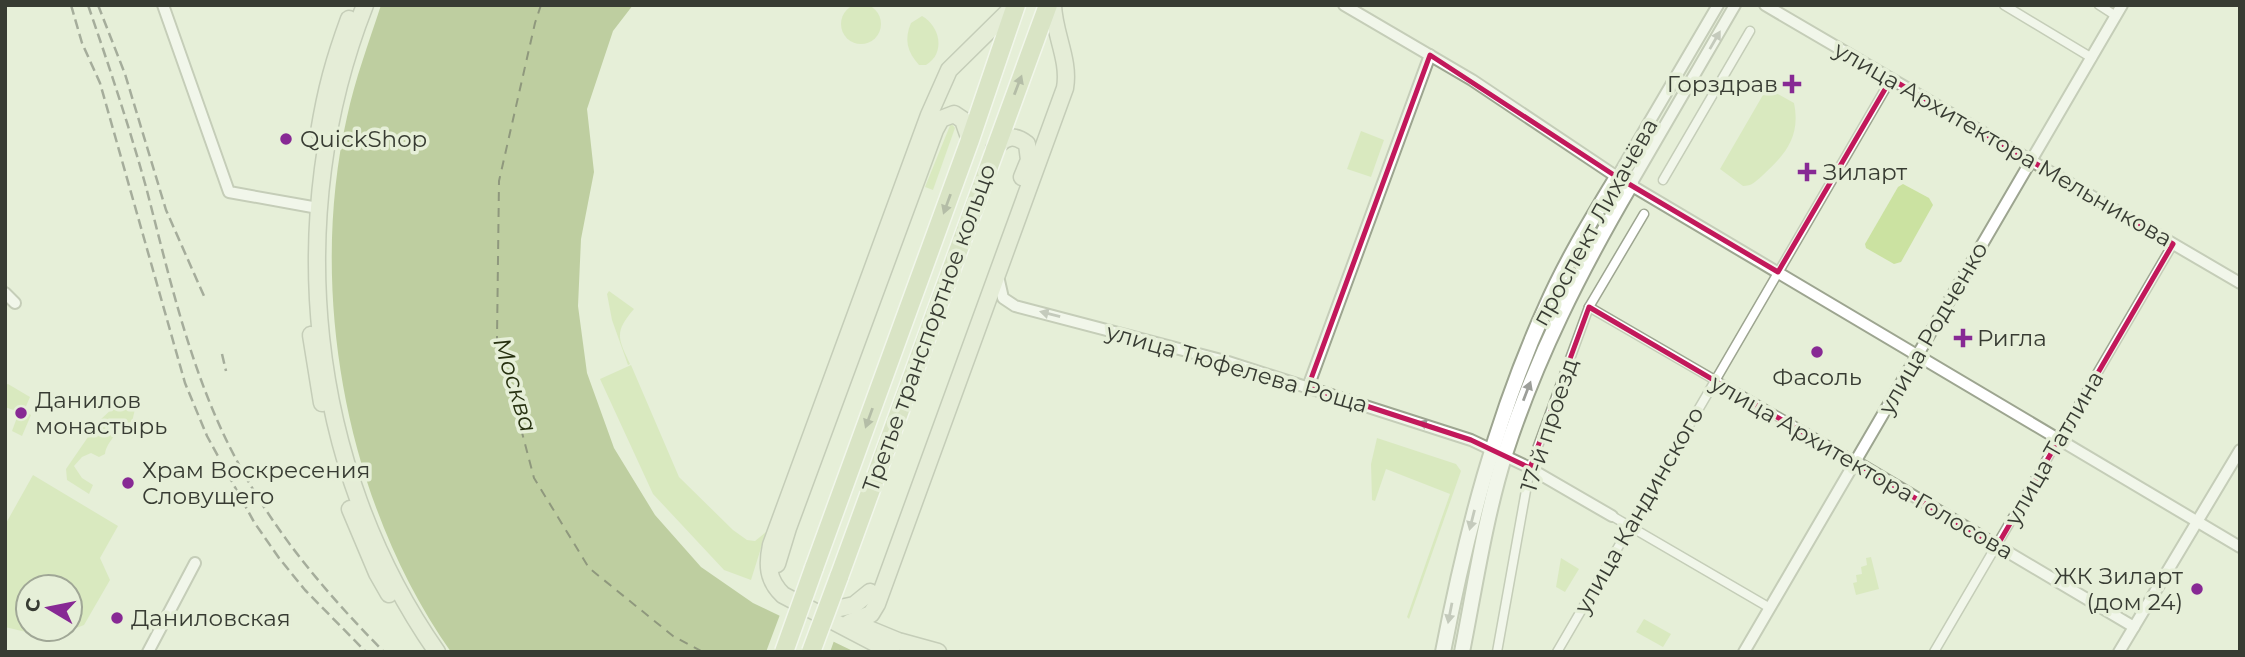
<svg xmlns="http://www.w3.org/2000/svg" width="2245" height="657" font-family="Montserrat,sans-serif">
<style>
.green{fill:#cbe2a1;fill-rule:evenodd}
.water{fill:#8fa75c}
.pier{fill:#e6efd8}
.lines{fill:none;stroke-linecap:round;stroke-linejoin:round}
.ferry{stroke:#26300f;stroke-width:2;stroke-dasharray:9 7;stroke-linecap:butt}
.pedestrian-casing{stroke:#9da590;stroke-width:11}
.minor-casing{stroke:#9da590;stroke-width:14}
.tertiary-casing{stroke:#9da590;stroke-width:18}
.secondary-casing{stroke:#9da590;stroke-width:19}
.primary-casing{stroke:#fff;stroke-width:21}
.pedestrian{stroke:#fff;stroke-width:8}
.minor{stroke:#fff;stroke-width:10}
.tertiary{stroke:#fff;stroke-width:14}
.secondary{stroke:#e4ebd6;stroke-width:16}
.primary{stroke:#c9d7ae;stroke-width:18}
.rail{stroke:#585d51;stroke-width:2.5;stroke-dasharray:10 5;stroke-linecap:butt}
.primary-bridge-casing{stroke:#fff;stroke-width:21;stroke-linecap:butt}
.primary-bridge{stroke:#c9d7ae;stroke-width:18}
.oneway{fill:#9c9e99}
.oneway2{fill:#79826a}
.marked{fill:none;stroke:#c2185b;stroke-width:5;stroke-linejoin:round}
.poi-dot{fill:#872994;stroke:#e6efd8;stroke-width:2.5}
.labels{text-anchor:middle;stroke-width:7;stroke-linejoin:round;paint-order:stroke}
.poi-label{font-size:23px;fill:#383c33;stroke:#e6efd8;text-anchor:start}
.street-label{font-size:23px;fill:#383c33;stroke:#e6efd8}
.water-label{font-size:24px;font-style:italic;fill:#26300f;stroke:#e6efd8}
</style>
<rect width="100%" height="100%" fill="#e6efd8"/>
<g class="green">
<circle cx="861" cy="24" r="20"/>
<path d="M922 16C940 26 946 53 926 65H919C907 52 904 39 911 23Z"/>
<path d="M1767 88 1794 103C1801 137 1785 155 1762 176 1755 182 1752 186 1743 186L1720 169Z"/>
<polygon points="951,123 955,128 933,190 925,187"/>
<polygon points="1361,131 1384,140 1371,177 1347,169"/>
<polygon points="1903,184 1929,198 1933,205 1901,262 1894,264 1866,248 1865,244 1898,187"/>
<path d="M609 291 634 309C614 332 618 338 630 364L628 365 612 320 607 294Z"/>
<polygon points="631,365 679,477 733,530 747,540 755,541 766,532 751,580 724,570 653,494 600,379"/>
<polygon points="8,384 30,397 24,411 31,415 22,436 12,431 19,412 5,407 5,385"/>
<path d="M130 392 137 397 133 402 135 409 132 422 117 425C116 439 107 441 105 454L99 457 91 453 82 457 74 466 82 478 93 485 89 494 67 480 66 469 99 421Z"/>
<polygon points="1377,438 1456,464 1461,471 1409,619 1407,617 1450,494 1386,469 1375,501 1372,500 1371,464"/>
<path d="M33 475 118 526 100 558 110 580 84 625 51 638 5 627V525ZM28 587H70V629H28Z"/>
<polygon points="1871,557 1879,589 1856,595 1853,583 1857,582 1856,575 1862,574 1861,567 1867,565 1866,558"/>
<polygon points="1561,558 1579,569 1565,592 1556,587"/>
<polygon points="1644,619 1671,634 1663,647 1636,632"/>
</g>
<path class="water" d="M381 5H633L613 31 587 109 594 172 581 239 578 306 587 373 614 448 655 515 701 567 753 603 855 652H451C347 505 307 293 347 117 355 79 369 42 381 5Z"/>
<polygon class="pier" points="781,612 835,638 830,652 766,652"/>
<g class="lines">
<polyline class="ferry" points="541,5 535,23 499,181 497,338 534,478 589,568 673,636 703,652"/>
<g class="pedestrian-casing">
<g id="pedestrian">
<polyline points="2004,5 2092,58"/>
<polyline points="2099,5 2116,16"/>
<polyline points="1663,180 1750,31"/>
<polyline points="1589,307 1858,463"/>
<polyline points="1612,516 1770,608"/>
<polyline points="1497,652 1530,468 1589,307 1644,214"/>
<polyline points="1557,652 1891,79"/>
<polyline points="1934,652 2173,244"/>
</g>
</g>
<g class="minor-casing">
<g id="minor">
<polyline points="163,5 229,192 318,208"/>
<polyline points="1344,5 1472,80 1617,177 2240,547"/>
<polyline points="1765,5 2240,283"/>
<polyline points="1617,177 1718,5"/>
<polyline points="1631,184 1735,5"/>
<polyline points="998,276 1003,298 1015,306 1225,361 1471,440 1524,465 1612,516"/>
<polyline points="5,293 15,303"/>
<polyline points="1308,387 1430,55"/>
<polyline points="1858,463 2134,627"/>
<polyline points="148,652 195,563"/>
<polyline points="1744,652 2122,5"/>
<polyline points="2119,652 2240,450"/>
</g>
</g>
<g class="tertiary-casing">
<g id="tertiary">
<path d="M1443 652C1466 533 1496 417 1546 307 1566 261 1592 219 1617 177"/>
<path d="M1462 652C1475 586 1485 518 1505 454 1536 358 1580 271 1631 184"/>
</g>
</g>
<g class="secondary-casing">
<g id="secondary">
<path d="M365 5C282 216 307 466 437 652"/>
<path d="M319 132C326 89 334 60 349 19"/>
<path d="M994 149C1005 137 1013 133 1027 144L1029 160 1022 177"/>
<polyline points="311,335 322,403"/>
<polyline points="350,509 377,573 389,594"/>
<polyline points="777,564 788,528 935,130 941,119 954,114 963,120 970,140"/>
<polyline points="831,610 854,605 870,592"/>
<path d="M849 623 871 614 877 604 1065 88C1070 60 1054 34 1053 5"/>
<polyline points="864,627 898,641 938,652"/>
<path d="M892 652 783 595C767 580 767 564 771 545L929 115 949 70 1015 5"/>
</g>
</g>
<g class="primary-casing">
<g id="primary">
<polyline points="814,568 970,140 1016,5"/>
<polyline points="839,577 1048,5"/>
</g>
</g>
<use href="#pedestrian" class="pedestrian"/>
<use href="#minor" class="minor"/>
<use href="#tertiary" class="tertiary"/>
<use href="#secondary" class="secondary"/>
<use href="#primary" class="primary"/>
<g class="rail">
<polyline points="71,5 82,43 100,83 185,383 207,436 254,522 279,558 305,590 366,652"/>
<path d="M88 5C109 66 129 126 146 187 170 279 191 375 236 459 274 532 326 593 384 652"/>
<polyline points="98,5 125,74 166,210 204,296"/>
<polyline points="222,354 226,371"/>
</g>
<g class="primary-bridge-casing">
<g id="primary-bridge">
<polyline points="784,652 814,568"/>
<polyline points="811,652 839,577"/>
</g>
</g>
<use href="#primary-bridge" class="primary-bridge"/>
</g>
<defs><path id="oneway-solid" d="M-6-.8H1V-3.2L6.5 0L1 3.2V.8H-6Z" transform="scale(1.75)"/></defs>
<g class="oneway">
<use href="#oneway-solid" transform="translate(1715 40) rotate(-60)"/>
<use href="#oneway-solid" transform="translate(1050 314) rotate(-166)"/>
<use href="#oneway-solid" transform="translate(1527 391) rotate(-69)"/>
<use href="#oneway-solid" transform="translate(1428 425) rotate(-162)"/>
<use href="#oneway-solid" transform="translate(1472 520) rotate(104)"/>
<use href="#oneway-solid" transform="translate(1450 613) rotate(101)"/>
</g>
<g class="oneway2">
<use href="#oneway-solid" transform="translate(1018 85) rotate(-69)"/>
<use href="#oneway-solid" transform="translate(947 204) rotate(110)"/>
<use href="#oneway-solid" transform="translate(869 418) rotate(110)"/>
</g>
<path d="M0 0H2245V657H0ZM1430 55 1617 177 1778 272 1891 79 2173 244 1997 546 1589 307 1530 468 1471 440 1308 387Z" fill="#e6efd8" fill-opacity=".55" fill-rule="evenodd"/>
<path class="marked" d="M1430 55 1617 177 1778 272 1891 79 2173 244 1997 546 1589 307 1530 468 1471 440 1308 387Z"/>
<g class="poi-dot">
<path d="M1788.5 73.5h7v7h7v7h-7v7h-7v-7h-7v-7h7z"/>
<circle cx="286" cy="139" r="7"/>
<path d="M1803.5 161.5h7v7h7v7h-7v7h-7v-7h-7v-7h7z"/>
<path d="M1959.5 327.5h7v7h7v7h-7v7h-7v-7h-7v-7h7z"/>
<circle cx="1817" cy="352" r="7"/>
<circle cx="21" cy="413" r="7"/>
<circle cx="128" cy="483" r="7"/>
<circle cx="2197" cy="589" r="7"/>
<circle cx="117" cy="618" r="7"/>
</g>
<g class="labels">
<g class="poi-label">
<text x="1778" y="92" text-anchor="end">Горздрав</text>
<text x="300" y="147">QuickShop</text>
<text x="1823" y="180">Зиларт</text>
<text x="1977" y="346">Ригла</text>
<text x="1817" y="385" text-anchor="middle">Фасоль</text>
<text x="35" y="408">Данилов<tspan x="35" dy="26">монастырь</tspan></text>
<text x="142" y="478">Храм Воскресения<tspan x="142" dy="26">Словущего</tspan></text>
<text x="2183" y="584" text-anchor="end">ЖК Зиларт<tspan x="2183" dy="26">(дом 24)</tspan></text>
<text x="131" y="626">Даниловская</text>
</g>
<g class="street-label">
<text transform="translate(2003 144) rotate(30)" y="8">улица Архитектора Мельникова</text>
<text transform="translate(1595 222) rotate(-61)" y="8">проспект Лихачёва</text>
<text transform="translate(929 328) rotate(-70)" y="8">Третье транспортное кольцо</text>
<text transform="translate(1933 328) rotate(-60)" y="8">улица Родченко</text>
<text transform="translate(1237 368) rotate(16)" y="8">улица Тюфелева Роща</text>
<text transform="translate(1549 425) rotate(-72)" y="8">17-й проезд</text>
<text transform="translate(2054 448) rotate(-60)" y="8">улица Татлина</text>
<text transform="translate(1862 467) rotate(30)" y="8">улица Архитектора Голосова</text>
<text transform="translate(1639 510) rotate(-60)" y="8">улица Кандинского</text>
</g>
<g class="water-label">
<text transform="translate(515 385) rotate(73)" y="8">Москва</text>
</g>
</g>
<rect width="2245" height="657" fill="none" stroke="#383c33" stroke-width="14"/>
<g transform="translate(49 608) rotate(280)"><circle r="33" fill="#e6efd8" stroke="#a0a796" stroke-width="2"/>
<path d="M0-5L12 26L0 18L-12 26Z" fill="#872994"/>
<text y="-10" font-size="19" font-weight="bold" text-anchor="middle" fill="#383c33">С</text>
</g>
</svg>
